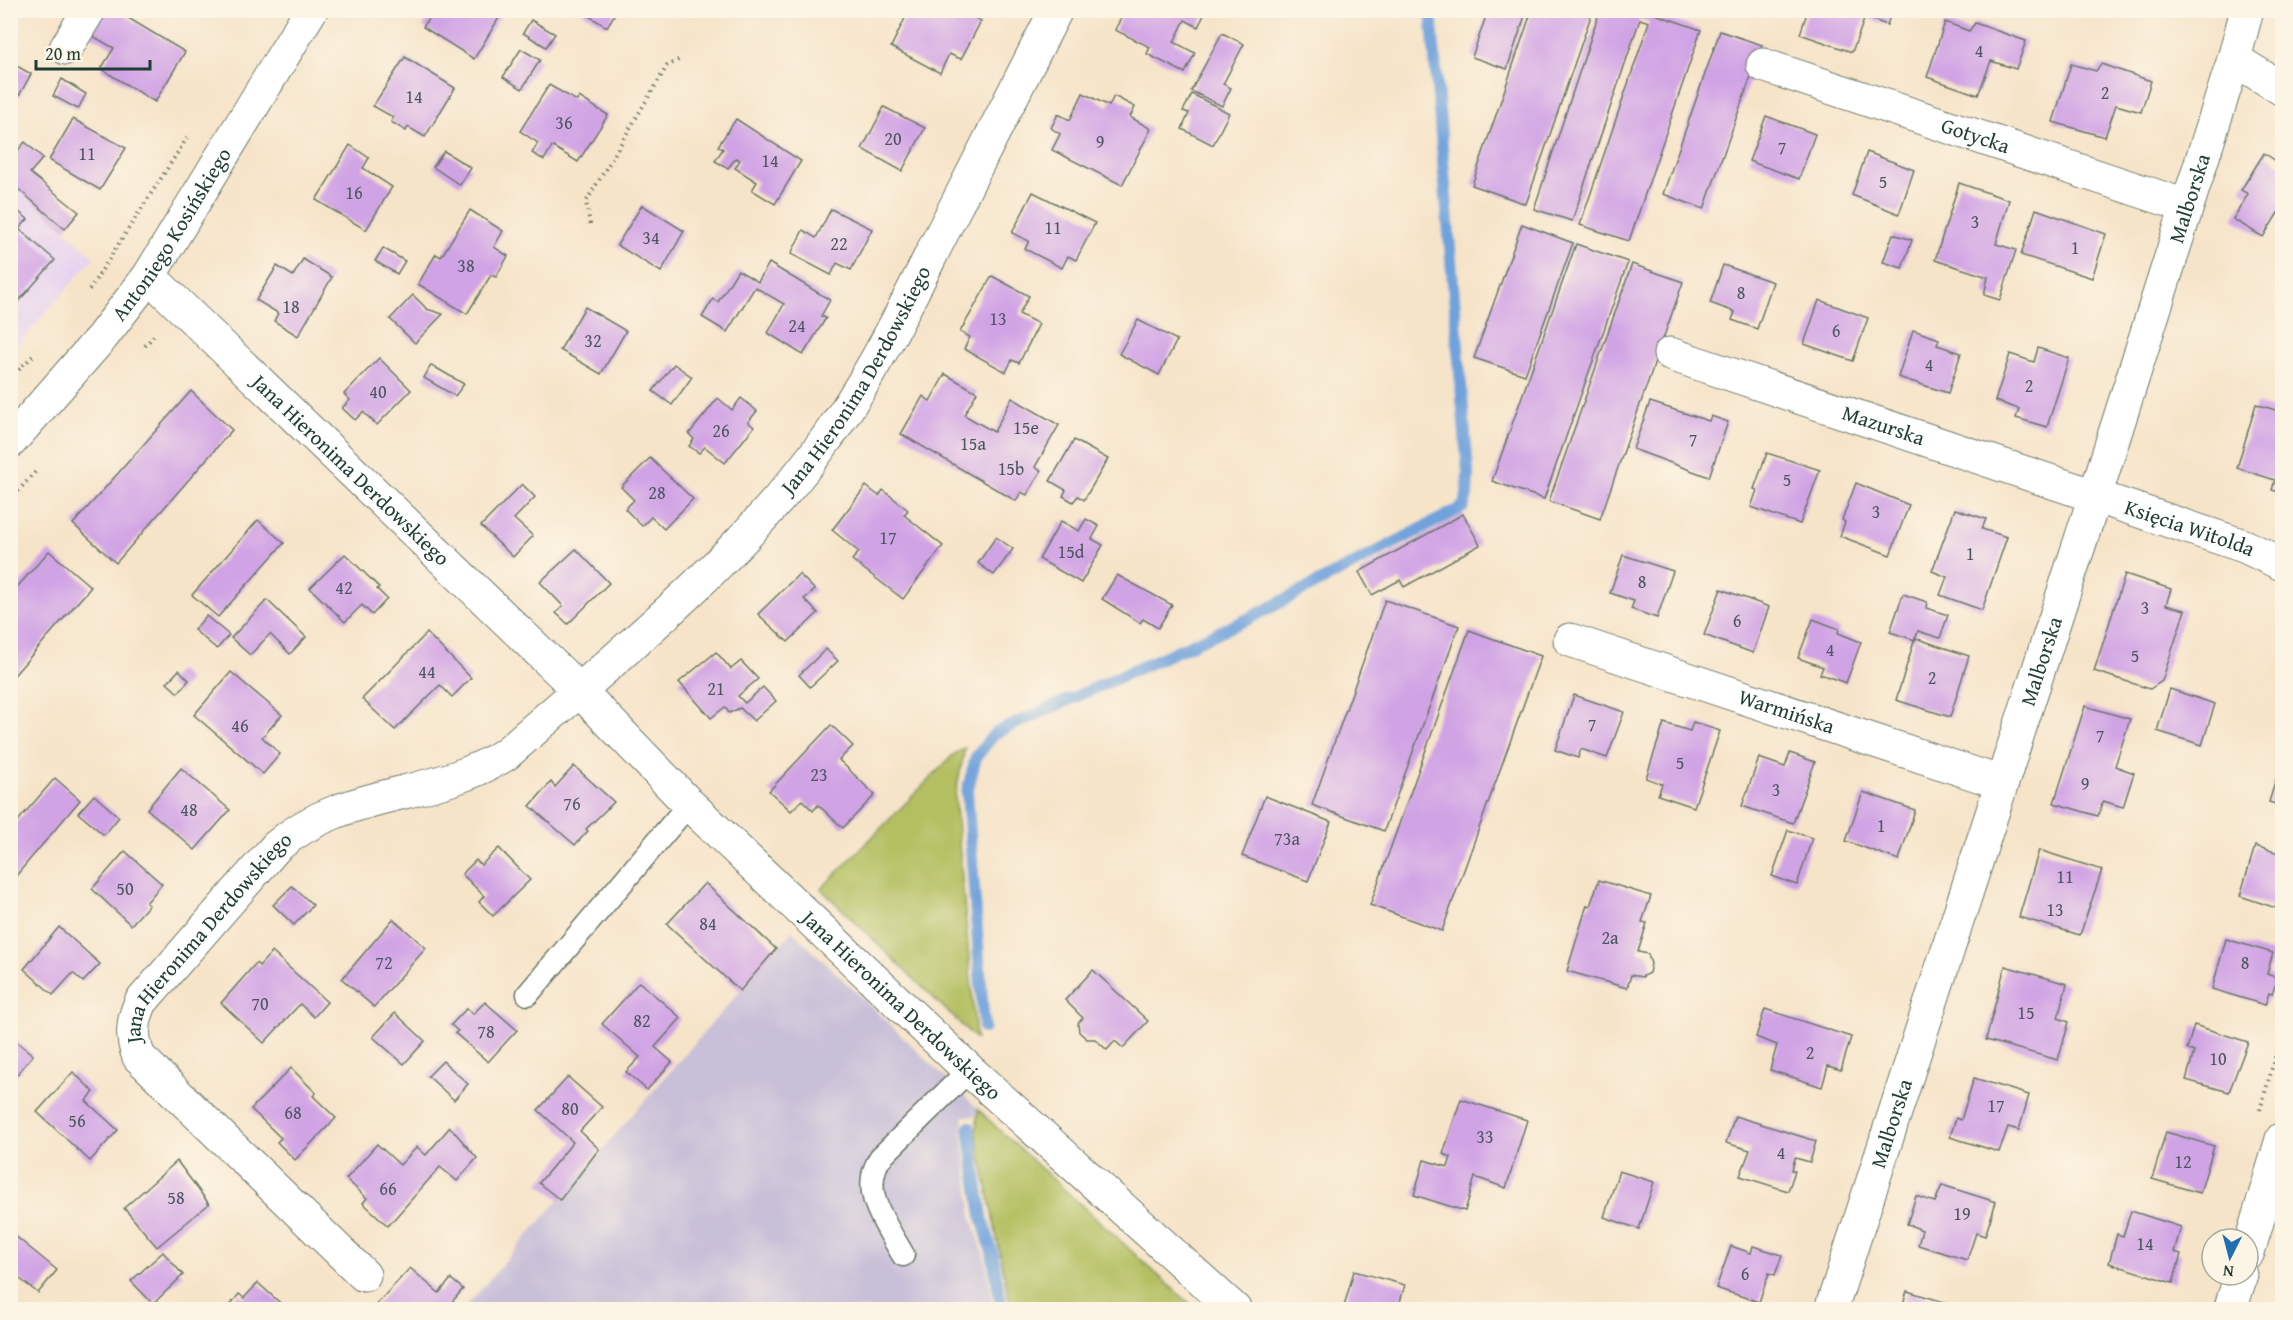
<svg xmlns="http://www.w3.org/2000/svg" width="2293" height="1320" font-family="'Gentium Book Plus',serif">
<style>
.built{fill:#e6d2f0}
.industrial{fill:#c8bfd8}
.green{fill:#b3bf61;stroke:#697e4a;stroke-width:1.5}
.lines{fill:none;stroke-linecap:round;stroke-linejoin:round}
.stream{stroke:#6fa2db;stroke-width:12}
.building{fill:#d0a3e5}
.service-casing{stroke:#6a7768;stroke-width:25}
.minor-casing{stroke:#6a7768;stroke-width:35}
.path{stroke:#6a7768;stroke-width:4;stroke-dasharray:1.5 4.5;stroke-linecap:butt}
.service{stroke:#fff;stroke-width:22}
.minor{stroke:#fff;stroke-width:33}
.labels{text-anchor:middle;stroke-width:5;stroke-linejoin:round;paint-order:stroke}
.number-label{font-size:18px;fill:#4b5660}
.street-label{font-size:21px;fill:#1f3d34;stroke:#fcf5e5}
</style>
<rect width="100%" height="100%" fill="#fcf5e5"/>
<filter id="ink" filterUnits="userSpaceOnUse"><feTurbulence type="fractalNoise" baseFrequency=".0167" numOctaves="2"/><feDisplacementMap in="SourceGraphic" scale="12" xChannelSelector="R" yChannelSelector="G"/><feConvolveMatrix kernelMatrix="1 2 1 2 8 2 1 2 1" color-interpolation-filters="sRGB"/></filter>
<filter id="wash" filterUnits="userSpaceOnUse"><feTurbulence type="fractalNoise" baseFrequency=".008" numOctaves="4" result="noise"/><feDisplacementMap in="SourceGraphic" scale="24" xChannelSelector="R" yChannelSelector="G"/><feGaussianBlur stdDeviation="1.35" result="paint"/><feColorMatrix in="noise" values="0 0 0 0 0 0 0 0 0 0 0 0 0 0 0 0 0 1.4 0 .05"/><feComposite in="paint" operator="in"/></filter>
<g filter="url(#wash)">
<rect width="100%" height="100%" fill="#f6e4c9"/>
<polygon class="built" points="11,179 94,257 11,353"/>
<polygon class="industrial" points="792,931 978,1109 975,1116 964,1116 962,1129 972,1218 985,1259 994,1309 463,1310"/>
<g class="green">
<polygon points="965,748 955,796 976,1039 821,889 953,755"/>
<polygon points="978,1109 997,1128 1195,1309 1011,1309 976,1132"/>
</g>
<g class="lines">
<g class="stream">
<polyline points="984,1028 967,792 976,757 995,733 1248,619 1463,507 1467,496 1468,472 1431,10"/>
<polyline points="969,1127 982,1217 992,1252 1002,1310"/>
</g>
</g>
<g id="blocks">
<g class="building">
<polygon points="103,10 115,10 185,52 155,102 101,69 114,48 89,34"/>
<polygon points="434,10 498,10 502,13 474,59 423,27"/>
<polygon points="579,10 617,10 607,27"/>
<polygon points="909,10 960,10 981,21 961,59 949,54 940,73 891,47"/>
<polygon points="1125,10 1199,10 1198,13 1204,15 1198,27 1185,20 1174,42 1195,53 1185,73 1147,54 1150,47 1115,30"/>
<polygon points="1488,10 1527,10 1507,69 1472,57"/>
<polygon points="1532,10 1593,10 1526,204 1472,185"/>
<polygon points="1600,10 1653,10 1652,13 1701,30 1629,241 1580,225 1649,22 1640,19 1572,221 1534,209"/>
<polygon points="1808,10 1892,10 1887,25 1865,17 1852,52 1800,34"/>
<polygon points="531,20 555,34 546,47 523,33"/>
<polygon points="1945,22 1969,31 1975,23 2026,41 2016,69 1991,61 1978,95 1927,77"/>
<polygon points="1720,31 1762,45 1704,209 1663,194"/>
<polygon points="1222,33 1244,44 1223,84 1231,88 1222,106 1191,91"/>
<polygon points="521,49 540,60 522,89 503,77"/>
<polygon points="405,57 455,88 425,137 408,127 406,131 391,122 393,117 373,106"/>
<polygon points="10,62 31,74 10,112"/>
<polygon points="2071,64 2096,71 2101,64 2151,81 2141,112 2116,105 2105,137 2053,122"/>
<polygon points="62,79 86,94 78,109 53,96"/>
<polygon points="549,85 577,101 579,97 608,115 578,162 552,146 544,160 532,153 538,143 520,131"/>
<polygon points="1083,93 1109,106 1114,96 1135,107 1130,117 1151,129 1122,185 1052,150 1060,134 1051,128 1058,114 1070,120"/>
<polygon points="1192,94 1229,113 1213,145 1182,129 1189,113 1183,111"/>
<polygon points="884,107 925,128 902,171 862,149"/>
<polygon points="1766,116 1815,134 1799,179 1749,161"/>
<polygon points="73,119 126,148 100,190 49,160"/>
<polygon points="736,119 801,161 775,204 752,190 757,182 735,168 740,160 736,158 728,168 715,161 723,149 718,146"/>
<polygon points="25,142 43,158 30,173 79,212 65,229 10,182 10,160"/>
<polygon points="350,145 369,158 363,168 392,187 366,230 316,200"/>
<polygon points="444,151 471,168 460,185 433,167"/>
<polygon points="1867,152 1914,170 1899,214 1852,195"/>
<polygon points="2264,153 2282,165 2282,215 2278,213 2263,237 2233,219 2248,194 2241,190"/>
<polygon points="1959,183 2009,200 1996,244 2016,250 2000,300 1984,295 1988,277 1935,260"/>
<polygon points="1033,192 1095,223 1076,260 1068,256 1062,268 1025,249 1029,241 1012,233"/>
<polygon points="10,205 28,219 19,229 55,260 10,311"/>
<polygon points="642,205 684,231 661,272 617,245"/>
<polygon points="831,209 872,229 851,270 837,263 831,275 791,254 803,230 816,238"/>
<polygon points="2036,209 2106,234 2092,278 2021,255"/>
<polygon points="470,210 503,231 494,247 508,256 496,277 491,275 467,314 418,284 436,254 441,257"/>
<polygon points="1522,224 1573,243 1525,375 1474,358"/>
<polygon points="1893,234 1912,240 1902,268 1883,262"/>
<polygon points="1576,244 1628,262 1544,499 1492,481"/>
<polygon points="383,248 405,261 397,274 375,261"/>
<polygon points="303,259 332,277 298,336 274,321 278,313 256,300 277,266 293,276"/>
<polygon points="769,263 830,300 821,316 826,318 803,355 768,333 784,304 755,287 727,332 702,317 713,299 718,302 738,270 758,282"/>
<polygon points="1632,264 1683,282 1600,519 1549,501"/>
<polygon points="1723,265 1773,282 1757,329 1732,320 1735,312 1710,303"/>
<polygon points="992,276 1029,296 1019,314 1039,324 1019,363 1012,360 1006,372 964,349 970,337 960,332"/>
<polygon points="413,295 427,309 443,314 415,343 390,319"/>
<polygon points="1819,300 1868,318 1853,361 1804,344"/>
<polygon points="585,307 626,331 601,374 560,350"/>
<polygon points="1138,320 1177,340 1159,375 1119,354"/>
<polygon points="1913,330 1939,339 1937,345 1961,353 1948,393 1898,377"/>
<polygon points="2038,348 2069,358 2047,427 2016,418 2019,409 1995,401 2010,354 2034,362"/>
<polygon points="379,358 411,390 377,425 363,412 355,420 342,408 350,400 344,394"/>
<polygon points="674,364 692,377 672,405 653,391"/>
<polygon points="431,365 464,384 455,396 424,378"/>
<polygon points="945,374 977,392 964,415 994,432 1012,398 1059,425 1035,467 1041,471 1027,495 1021,492 1016,501 901,434 923,396 930,401"/>
<polygon points="191,391 232,430 116,563 73,524"/>
<polygon points="718,398 732,410 741,398 757,411 748,422 754,427 725,463 705,447 699,453 689,446 694,439 689,434"/>
<polygon points="1650,402 1709,421 1711,416 1728,422 1709,477 1633,449"/>
<polygon points="2256,404 2282,412 2282,493 2272,490 2275,480 2237,468"/>
<polygon points="1074,440 1108,459 1084,500 1078,496 1073,502 1063,496 1066,490 1050,481"/>
<polygon points="1767,453 1820,470 1800,524 1751,507 1757,490 1754,489"/>
<polygon points="650,458 693,499 664,529 651,517 642,526 625,509 634,500 621,487"/>
<polygon points="1856,483 1909,505 1890,555 1840,536 1845,522 1842,520"/>
<polygon points="522,484 535,497 514,519 533,536 513,557 481,526"/>
<polygon points="866,486 879,496 883,490 908,510 904,515 943,546 903,599 852,560 859,552 832,530"/>
<polygon points="1955,509 1986,519 1982,529 2007,537 1982,610 1940,595 1947,577 1932,571"/>
<polygon points="1463,514 1480,545 1404,587 1400,580 1372,595 1359,572"/>
<polygon points="1086,519 1099,526 1092,539 1103,545 1081,583 1039,559 1061,521 1079,531"/>
<polygon points="258,520 284,543 218,617 192,595"/>
<polygon points="996,537 1013,549 994,575 978,563"/>
<polygon points="576,549 609,583 568,624 556,613 563,606 540,582"/>
<polygon points="49,551 91,587 10,680 10,595"/>
<polygon points="345,554 379,587 377,589 387,599 372,615 362,605 345,622 310,588"/>
<polygon points="1623,555 1673,571 1657,618 1631,609 1634,601 1610,593"/>
<polygon points="799,574 815,590 804,599 818,613 788,642 758,614"/>
<polygon points="2125,574 2171,589 2166,605 2185,610 2162,681 2150,689 2094,671"/>
<polygon points="1117,575 1172,605 1158,628 1143,619 1140,623 1102,599"/>
<polygon points="1721,589 1769,607 1753,653 1704,635"/>
<polygon points="1903,594 1927,602 1926,608 1948,615 1940,638 1918,631 1915,640 1890,632"/>
<polygon points="267,600 306,637 290,654 270,634 250,655 231,638"/>
<polygon points="1385,600 1459,626 1384,831 1312,805"/>
<polygon points="206,616 229,635 217,649 194,630"/>
<polygon points="1813,619 1839,629 1838,633 1861,642 1846,683 1820,674 1823,667 1798,658"/>
<polygon points="1469,630 1541,656 1442,931 1370,905"/>
<polygon points="427,633 471,678 452,697 440,685 395,730 362,699"/>
<polygon points="1915,638 1969,656 1950,717 1896,700"/>
<polygon points="826,649 838,661 810,687 799,675"/>
<polygon points="716,652 731,669 741,661 758,679 738,696 745,703 763,687 776,701 754,721 740,708 729,713 725,707 711,718 679,682"/>
<polygon points="179,670 189,680 178,693 167,683"/>
<polygon points="231,672 282,715 262,737 280,754 263,774 194,715"/>
<polygon points="2170,689 2215,704 2202,745 2157,731"/>
<polygon points="1574,695 1624,712 1607,758 1581,749 1578,758 1555,750"/>
<polygon points="2085,706 2130,719 2115,766 2134,773 2123,807 2103,801 2098,816 2054,803"/>
<polygon points="1693,722 1720,731 1694,807 1658,795 1662,784 1646,778 1664,723 1690,731"/>
<polygon points="831,725 853,746 839,760 875,795 843,828 818,805 813,811 802,800 791,811 769,791"/>
<polygon points="1790,753 1815,762 1793,823 1742,806 1759,758 1785,767"/>
<polygon points="2282,760 2282,806 2269,802"/>
<polygon points="574,766 614,802 586,829 588,831 575,845 530,806 551,782 555,787"/>
<polygon points="181,768 230,810 195,850 147,809"/>
<polygon points="55,778 80,800 10,883 10,830"/>
<polygon points="1863,792 1915,810 1899,860 1846,841"/>
<polygon points="94,795 119,817 104,835 78,813"/>
<polygon points="1265,796 1331,822 1308,881 1242,856"/>
<polygon points="1788,830 1812,838 1797,885 1772,876"/>
<polygon points="2255,846 2282,854 2282,910 2240,896"/>
<polygon points="499,848 530,880 493,916 479,902 484,896 462,874 476,860 481,865"/>
<polygon points="2039,850 2102,870 2080,935 2019,917"/>
<polygon points="125,851 162,884 146,903 149,905 131,925 92,889"/>
<polygon points="1599,880 1651,896 1642,922 1647,923 1638,952 1648,954 1651,964 1649,973 1642,977 1631,975 1627,988 1567,971 1587,905 1590,906"/>
<polygon points="705,883 776,949 740,991 667,924"/>
<polygon points="292,886 313,905 294,925 273,905"/>
<polygon points="393,919 426,948 374,1007 342,979"/>
<polygon points="59,927 100,964 83,982 73,973 53,995 24,969"/>
<polygon points="2226,939 2273,953 2267,974 2278,978 2272,994 2269,993 2265,1005 2212,989"/>
<polygon points="272,952 327,1002 314,1017 300,1004 264,1043 221,1003 256,963 259,966"/>
<polygon points="2005,966 2067,984 2058,1018 2069,1022 2058,1060 1986,1040"/>
<polygon points="1093,970 1148,1021 1123,1048 1115,1041 1107,1050 1095,1039 1087,1039 1079,1032 1078,1023 1083,1018 1065,1000"/>
<polygon points="639,982 681,1018 655,1047 672,1062 647,1090 626,1072 640,1057 602,1024"/>
<polygon points="485,1002 517,1030 488,1062 455,1033 458,1031 451,1025 467,1008 473,1014"/>
<polygon points="1765,1009 1851,1037 1841,1070 1828,1066 1822,1087 1770,1070 1777,1045 1756,1037"/>
<polygon points="395,1013 425,1041 404,1064 373,1037"/>
<polygon points="2194,1025 2248,1042 2229,1092 2186,1080 2194,1052 2187,1049"/>
<polygon points="10,1036 33,1055 10,1083"/>
<polygon points="443,1061 468,1084 454,1100 428,1076"/>
<polygon points="291,1068 316,1093 313,1096 336,1118 295,1160 277,1142 281,1138 251,1109"/>
<polygon points="73,1072 94,1092 86,1101 118,1130 90,1161 37,1112"/>
<polygon points="568,1077 602,1107 580,1131 599,1149 560,1200 539,1183 573,1142 538,1110"/>
<polygon points="1974,1078 2029,1095 2019,1130 2008,1127 1999,1152 1950,1137 1956,1118 1961,1120"/>
<polygon points="1461,1099 1527,1120 1506,1188 1475,1177 1465,1211 1414,1195 1424,1160 1448,1167 1451,1157 1443,1154"/>
<polygon points="1735,1116 1816,1141 1810,1162 1795,1158 1792,1170 1795,1171 1788,1191 1740,1176 1750,1150 1726,1143"/>
<polygon points="450,1127 477,1158 457,1181 440,1167 388,1226 363,1203 367,1198 346,1179 377,1144 400,1165 417,1147 426,1155"/>
<polygon points="2166,1132 2214,1146 2200,1193 2152,1179"/>
<polygon points="177,1161 209,1204 157,1247 124,1208"/>
<polygon points="1619,1171 1654,1182 1639,1229 1604,1217"/>
<polygon points="1942,1185 1996,1202 1985,1236 1976,1233 1967,1260 1918,1245 1922,1230 1907,1224 1916,1196 1935,1202"/>
<polygon points="2131,1211 2181,1227 2174,1252 2181,1254 2173,1283 2109,1263 2117,1234 2123,1236"/>
<polygon points="14,1235 57,1270 38,1293 10,1271 10,1237"/>
<polygon points="1731,1246 1751,1253 1753,1246 1782,1255 1775,1275 1769,1273 1759,1302 1716,1288"/>
<polygon points="163,1252 183,1275 153,1304 131,1281"/>
<polygon points="410,1268 439,1293 451,1279 463,1289 445,1310 371,1310"/>
<polygon points="1354,1271 1405,1285 1399,1305 1392,1303 1390,1310 1343,1310"/>
<polygon points="258,1283 288,1310 226,1310 239,1294 244,1298"/>
<polygon points="1907,1291 1961,1307 1960,1310 1901,1310"/>
</g>
</g>
</g>
<g filter="url(#ink)">
<use href="#blocks" fill-opacity="0" stroke="#6a7768" stroke-width="1.5"/>
<g class="lines">
<g class="service-casing">
<g id="service">
<polyline points="528,994 689,804"/>
<path d="M903 1255C886 1224 859 1192 880 1158L969 1070"/>
</g>
</g>
<g class="minor-casing">
<g id="minor">
<polyline points="66,48 89,10"/>
<polyline points="2234,59 2282,89"/>
<path id="s1" d="M1763 65 2186 206"/>
<path id="s2" d="M149 276 579 690 689 804 969 1070 1235 1310"/>
<path id="s3" d="M1670 354 2244 546 2282 564"/>
<path id="s4" d="M10 442 102 337 149 276 311 10"/>
<path id="s5" d="M1570 640 2002 783"/>
<polyline points="2248,1252 2282,1139"/>
<path id="s6" d="M364 1275 139 1057C131 1037 132 1022 141 1002L276 847C345 787 432 801 506 754 614 659 728 569 816 453 865 389 900 317 936 245 976 167 1016 89 1056 10"/>
<path id="s7" d="M1831 1310 2095 496 2234 59 2247 10"/>
<polyline points="2230,1310 2241,1275"/>
</g>
</g>
<g class="path">
<polyline points="590,224 586,202 667,66 680,59"/>
<polyline points="89,290 187,138"/>
<polyline points="145,346 156,333"/>
<polyline points="10,378 34,355"/>
<polyline points="10,500 38,469"/>
<polyline points="2260,1110 2282,1033"/>
</g>
<use href="#service" class="service"/>
<use href="#minor" class="minor"/>
</g>
</g>
<g class="labels">
<g class="number-label">
<text x="1979" y="57">4</text>
<text x="2105" y="99">2</text>
<text x="414" y="103">14</text>
<text x="564" y="129">36</text>
<text x="893" y="145">20</text>
<text x="1100" y="148">9</text>
<text x="1782" y="154">7</text>
<text x="87" y="160">11</text>
<text x="770" y="167">14</text>
<text x="1883" y="188">5</text>
<text x="354" y="199">16</text>
<text x="1975" y="228">3</text>
<text x="1053" y="234">11</text>
<text x="651" y="244">34</text>
<text x="839" y="250">22</text>
<text x="2075" y="254">1</text>
<text x="466" y="272">38</text>
<text x="1741" y="299">8</text>
<text x="291" y="313">18</text>
<text x="998" y="325">13</text>
<text x="797" y="332">24</text>
<text x="1836" y="337">6</text>
<text x="593" y="347">32</text>
<text x="1929" y="371">4</text>
<text x="2029" y="392">2</text>
<text x="378" y="398">40</text>
<text x="1026" y="434">15e</text>
<text x="721" y="437">26</text>
<text x="1693" y="446">7</text>
<text x="973" y="450">15a</text>
<text x="1011" y="475">15b</text>
<text x="1787" y="486">5</text>
<text x="657" y="499">28</text>
<text x="1876" y="518">3</text>
<text x="888" y="544">17</text>
<text x="1071" y="558">15d</text>
<text x="1970" y="560">1</text>
<text x="1642" y="588">8</text>
<text x="344" y="594">42</text>
<text x="2145" y="614">3</text>
<text x="1737" y="627">6</text>
<text x="1830" y="656">4</text>
<text x="2135" y="662">5</text>
<text x="427" y="678">44</text>
<text x="1932" y="684">2</text>
<text x="716" y="695">21</text>
<text x="1592" y="731">7</text>
<text x="240" y="732">46</text>
<text x="2100" y="742">7</text>
<text x="1680" y="769">5</text>
<text x="819" y="781">23</text>
<text x="2085" y="790">9</text>
<text x="1776" y="796">3</text>
<text x="572" y="810">76</text>
<text x="189" y="816">48</text>
<text x="1881" y="832">1</text>
<text x="1287" y="845">73a</text>
<text x="2065" y="883">11</text>
<text x="125" y="895">50</text>
<text x="2055" y="916">13</text>
<text x="708" y="930">84</text>
<text x="1610" y="944">2a</text>
<text x="384" y="969">72</text>
<text x="2245" y="969">8</text>
<text x="260" y="1010">70</text>
<text x="2026" y="1019">15</text>
<text x="642" y="1027">82</text>
<text x="486" y="1038">78</text>
<text x="1810" y="1059">2</text>
<text x="2218" y="1065">10</text>
<text x="1996" y="1112">17</text>
<text x="570" y="1115">80</text>
<text x="293" y="1119">68</text>
<text x="77" y="1127">56</text>
<text x="1485" y="1143">33</text>
<text x="1781" y="1159">4</text>
<text x="2183" y="1168">12</text>
<text x="388" y="1195">66</text>
<text x="176" y="1204">58</text>
<text x="1962" y="1220">19</text>
<text x="2145" y="1250">14</text>
<text x="1745" y="1280">6</text>
</g>
<g class="street-label">
<text dy="7" stroke="none"><textPath href="#s1" startOffset="224">Gotycka</textPath></text>
<text dy="7" stroke="none"><textPath href="#s7" startOffset="1168">Malborska</textPath></text>
<text dy="7" stroke="none"><textPath href="#s4" startOffset="264">Antoniego Kosińskiego</textPath></text>
<text dy="7" stroke="none"><textPath href="#s6" startOffset="1342">Jana Hieronima Derdowskiego</textPath></text>
<text dy="7" stroke="none"><textPath href="#s3" startOffset="225">Mazurska</textPath></text>
<text dy="7" stroke="none"><textPath href="#s2" startOffset="280">Jana Hieronima Derdowskiego</textPath></text>
<text dy="7" stroke="none"><textPath href="#s3" startOffset="548">Księcia Witolda</textPath></text>
<text dy="7" stroke="none"><textPath href="#s7" startOffset="682">Malborska</textPath></text>
<text dy="7" stroke="none"><textPath href="#s5" startOffset="228">Warmińska</textPath></text>
<text dy="7" stroke="none"><textPath href="#s6" startOffset="460">Jana Hieronima Derdowskiego</textPath></text>
<text dy="7" stroke="none"><textPath href="#s2" startOffset="1048">Jana Hieronima Derdowskiego</textPath></text>
<text dy="7" stroke="none"><textPath href="#s7" startOffset="196">Malborska</textPath></text>
</g>
</g>
<rect width="2293" height="1320" fill="none" stroke="#fcf5e5" stroke-width="36"/>
<g transform="translate(2230 1257) rotate(186)"><circle r="28" fill="#fcf5e5" stroke="#a4ab9e" stroke-width="1.5"/>
<path d="M0-4.5L10 22L0 15L-10 22Z" fill="#1f6fb2"/>
<text y="-9" font-size="16" font-weight="bold" text-anchor="middle" fill="#1f3d34">N</text>
</g>
<path d="M36 60v9h114v-9" fill="none" stroke="#1f3d34" stroke-width="3"/>
<text x="45" y="60" font-size="18" fill="#1f3d34" stroke="#fcf5e5" stroke-width="4.5" paint-order="stroke">20 m</text>
</svg>
